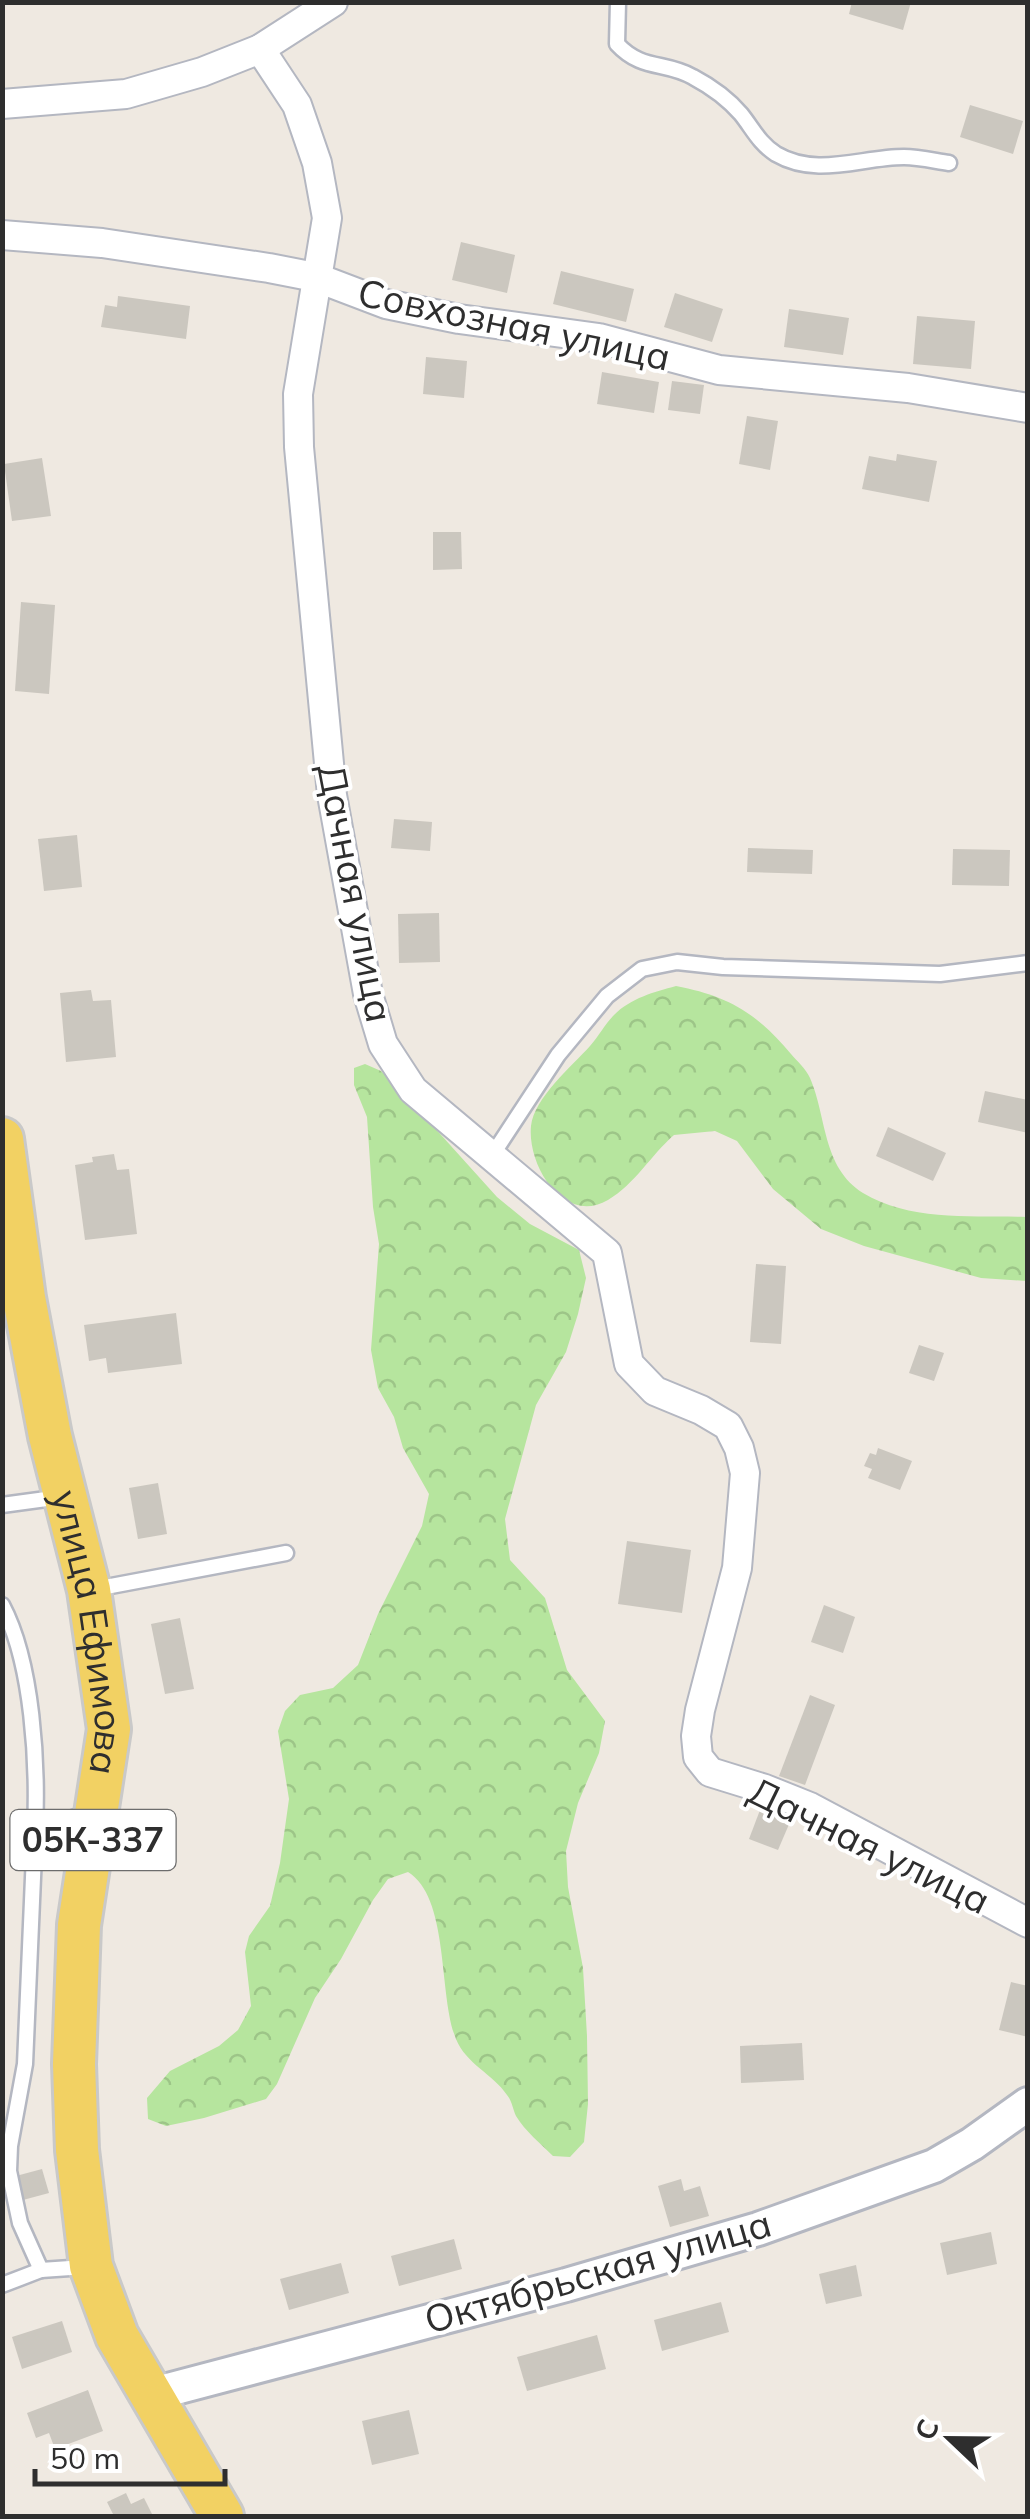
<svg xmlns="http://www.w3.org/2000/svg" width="1030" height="2519" font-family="Mulish,sans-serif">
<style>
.forest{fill:url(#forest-crowns)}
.building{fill:#cbc7bf}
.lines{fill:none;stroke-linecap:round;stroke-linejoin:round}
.service-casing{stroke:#b4b7c1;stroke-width:19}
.minor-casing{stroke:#b4b7c1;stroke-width:32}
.tertiary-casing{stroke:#b4b7c1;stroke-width:38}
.primary-casing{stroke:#c9c9c9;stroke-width:48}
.service{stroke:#fff;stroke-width:14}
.minor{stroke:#fff;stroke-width:28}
.tertiary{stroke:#fff;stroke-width:32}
.primary{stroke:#f2d163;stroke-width:42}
.labels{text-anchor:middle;stroke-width:8;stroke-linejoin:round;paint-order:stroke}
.shield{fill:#fff;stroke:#6d6d6d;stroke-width:2.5}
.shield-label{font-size:35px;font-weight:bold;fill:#2e2e2e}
.street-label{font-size:38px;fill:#2e2e2e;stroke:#fff}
</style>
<defs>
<pattern id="forest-crowns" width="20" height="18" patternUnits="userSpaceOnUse" patternTransform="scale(2.5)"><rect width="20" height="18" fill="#b6e59e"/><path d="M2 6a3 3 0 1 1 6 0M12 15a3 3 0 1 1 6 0" fill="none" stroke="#9dc588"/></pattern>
</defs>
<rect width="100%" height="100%" fill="#efe9e1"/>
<g class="forest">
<path d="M676 986C728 996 757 1013 791 1054 797 1061 806 1069 810 1078 827 1117 822 1167 863 1193 911 1222 973 1215 1027 1217V1281L981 1278 864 1246 821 1229 773 1189 737 1141 715 1131 674 1135C651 1155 635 1184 608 1200 564 1226 527 1166 531 1126 534 1098 572 1066 590 1046 599 1036 605 1024 614 1015 631 998 654 992 676 986Z"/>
<path d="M365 1064 381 1071 396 1085 497 1197 530 1224 579 1250 586 1278 578 1314 566 1352 536 1405 505 1519 510 1560 545 1598 567 1670 605 1721 599 1753 578 1803 566 1851 568 1887 583 1968 587 2036 588 2104 584 2142 570 2157 553 2156C541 2144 525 2131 516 2116 513 2110 512 2101 507 2095 493 2074 466 2064 456 2039 438 1995 450 1898 408 1872L388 1879 373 1900 341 1959 315 1998 277 2084 266 2099 204 2118 166 2126 148 2119 147 2098 170 2071 219 2046 238 2030 251 2006 245 1952 249 1936 270 1906 280 1863 289 1799 278 1731 285 1711 300 1695 333 1688 358 1665 378 1614 422 1526 429 1494 403 1448 394 1417 378 1388 371 1350 379 1244 373 1207 367 1117 354 1085V1068Z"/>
</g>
<g class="building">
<polygon points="852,2 911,2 903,30 849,14"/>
<polygon points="970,105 1023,121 1013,154 960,137"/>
<polygon points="461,242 515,255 507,293 452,280"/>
<polygon points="561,271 634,289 626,322 553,304"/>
<polygon points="675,293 723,309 712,342 664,327"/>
<polygon points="118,296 190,306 186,339 101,327 105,305 117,307"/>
<polygon points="789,309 849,318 843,355 784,347"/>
<polygon points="917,316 975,321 971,369 913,364"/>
<polygon points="426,357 467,361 464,398 423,394"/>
<polygon points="602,372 659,382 654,413 597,404"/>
<polygon points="672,381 704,385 700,414 668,410"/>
<polygon points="747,416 778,421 770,470 739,464"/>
<polygon points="897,454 937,461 929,502 862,489 869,456 896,461"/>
<polygon points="42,458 51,516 12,521 4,464"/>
<polygon points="433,532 461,532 462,569 433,570"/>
<polygon points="21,602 55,605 49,694 15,691"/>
<polygon points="394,819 432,822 430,851 391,848"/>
<polygon points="77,835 82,887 44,891 38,839"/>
<polygon points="748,848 813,850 812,874 747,872"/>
<polygon points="953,849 1010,850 1009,886 952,885"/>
<polygon points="439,913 440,962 399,963 398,914"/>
<polygon points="91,990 93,1001 111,1000 116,1057 66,1062 60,993"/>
<polygon points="985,1091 1028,1100 1028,1133 978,1122"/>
<polygon points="888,1127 946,1153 933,1181 876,1156"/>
<polygon points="114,1154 117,1170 129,1169 137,1234 85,1240 75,1165 93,1162 92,1157"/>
<polygon points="756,1264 786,1266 781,1344 750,1342"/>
<polygon points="176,1313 182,1364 108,1373 106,1358 89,1361 84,1325"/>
<polygon points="919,1345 944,1353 934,1381 909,1373"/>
<polygon points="878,1448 912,1461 900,1490 868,1478 872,1469 864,1466 870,1453 876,1455"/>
<polygon points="158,1483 167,1534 138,1539 129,1488"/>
<polygon points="627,1541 691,1550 682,1613 618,1604"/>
<polygon points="824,1605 855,1617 843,1653 811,1642"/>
<polygon points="180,1618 194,1689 165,1694 151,1624"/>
<polygon points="810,1695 835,1705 805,1785 779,1776"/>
<polygon points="760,1810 790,1822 778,1850 749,1839"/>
<polygon points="1011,1982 1028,1986 1028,2037 999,2030"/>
<polygon points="802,2043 804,2080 741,2083 740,2046"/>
<polygon points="42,2169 49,2193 23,2200 16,2176"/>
<polygon points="681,2179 684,2191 700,2186 709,2216 670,2227 658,2186"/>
<polygon points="991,2232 997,2264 947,2275 940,2243"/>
<polygon points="454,2239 462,2269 399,2286 391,2256"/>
<polygon points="341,2263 349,2293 289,2310 280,2279"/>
<polygon points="856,2265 862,2296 826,2304 819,2274"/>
<polygon points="721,2302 729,2332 662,2351 654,2320"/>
<polygon points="62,2321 72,2352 22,2369 12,2337"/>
<polygon points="597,2335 606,2369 527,2391 517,2357"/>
<polygon points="88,2390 103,2431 55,2449 49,2433 36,2438 27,2413"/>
<polygon points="409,2410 419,2454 372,2465 362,2421"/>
<polygon points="126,2493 131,2504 144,2498 153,2516 114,2516 107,2502"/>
</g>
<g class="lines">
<g class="service-casing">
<g id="service">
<path d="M618 2 617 44C642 71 665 61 693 77 710 86 728 99 741 114 753 129 759 143 776 154 817 178 861 157 904 157 919 157 935 161 949 163"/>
<polyline points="491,1157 558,1055 607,996 642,969 677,962 723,967 940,974 1028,963"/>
<polyline points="2,1505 61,1497"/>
<polyline points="95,1589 286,1553"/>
<path d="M2 1605C33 1663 38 1765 35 1831"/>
<polyline points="41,2270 20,2223 9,2171 10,2146 25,2064 35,1831 90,1812"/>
<polyline points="2,2285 41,2270 85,2267"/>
</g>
</g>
<g class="minor-casing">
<g id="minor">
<polyline points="260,49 297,105 317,163 327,218 298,394 299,447 332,795 368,994 383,1044 413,1090 607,1253 629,1364 655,1391 701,1410 728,1426 739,1448 745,1473 737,1568 700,1710 696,1736 698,1757 710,1772 765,1789 810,1807 1028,1923"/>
<polyline points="2,104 126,94 202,72 260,49 333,2"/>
<polyline points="2,235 102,243 269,268 315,277 386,304 459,319 599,338 719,370 908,388 1028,408"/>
</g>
</g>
<g class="tertiary-casing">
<polyline id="tertiary" points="149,2395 566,2285 758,2229 934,2166 972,2144 1028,2104"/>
</g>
<g class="primary-casing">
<g id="primary">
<path id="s1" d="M2 1139 24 1298 50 1436 89 1590 109 1729 79 1925 74 2064 77 2150 91 2266 117 2336 222 2516"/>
</g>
</g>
<use href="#service" class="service"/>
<use href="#minor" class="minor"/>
<use href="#tertiary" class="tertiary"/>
<use href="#primary" class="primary"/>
</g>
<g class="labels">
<rect class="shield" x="10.5" y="1810" width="165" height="60" rx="8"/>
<g class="shield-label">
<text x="93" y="1852">05К-337</text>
</g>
<g class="street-label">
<text transform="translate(514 325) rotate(12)" y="13">Совхозная улица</text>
<text transform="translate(355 893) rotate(79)" y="13">Дачная улица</text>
<text dy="13" stroke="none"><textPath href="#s1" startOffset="502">улица Ефимова</textPath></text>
<text transform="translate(869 1846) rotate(26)" y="13">Дачная улица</text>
<text transform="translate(598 2272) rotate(-16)" y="13">Октябрьская улица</text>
</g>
</g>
<rect width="1030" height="2519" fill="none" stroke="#2e2e2e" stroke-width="10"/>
<g transform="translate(950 2439) rotate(292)" stroke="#ffffff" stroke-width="8" paint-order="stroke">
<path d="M0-8L18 38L0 25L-18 38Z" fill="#2e2e2e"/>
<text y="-15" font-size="28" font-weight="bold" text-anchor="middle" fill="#2e2e2e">С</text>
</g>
<path d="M35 2469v15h190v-15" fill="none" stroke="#2e2e2e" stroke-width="5"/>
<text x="50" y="2469" font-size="30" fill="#2e2e2e" stroke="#ffffff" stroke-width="8" paint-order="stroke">50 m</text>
</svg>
